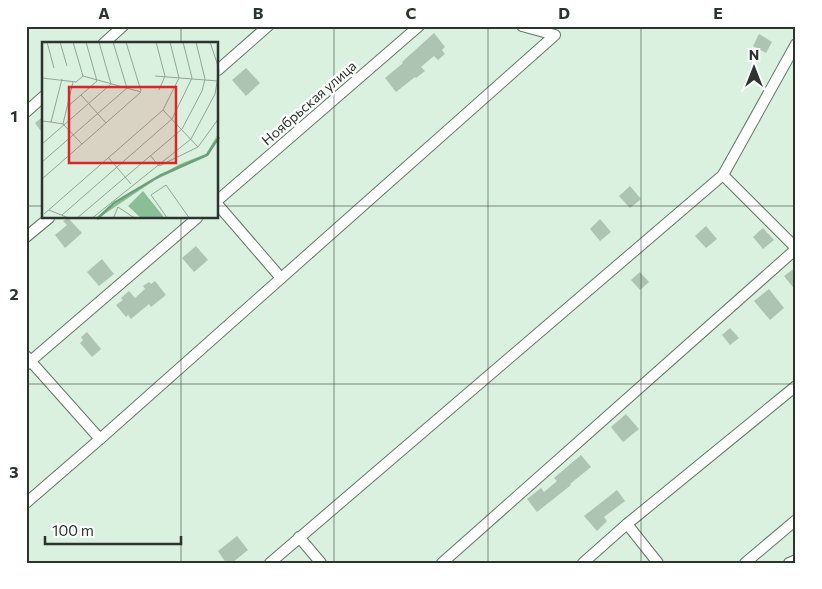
<svg xmlns="http://www.w3.org/2000/svg" width="822" height="589" font-family="Commissioner,sans-serif">
<style>
.building{fill:#adc4b2}
.lines{fill:none;stroke-linecap:round;stroke-linejoin:round}
.street-casing{stroke:#627867;stroke-width:12}
.street{stroke:#fff;stroke-width:10}
.grid{fill:none;stroke:#2b342d;stroke-width:1;stroke-opacity:0.55}
.labels{text-anchor:middle;stroke-width:5;stroke-linejoin:round;paint-order:stroke}
.street-label{font-size:14px;fill:#2b342d;stroke:#fff}
.inset-river{fill:none;stroke:#6da07a;stroke-width:2.5}
.inset-road{fill:none;stroke:#93a597;stroke-width:1}
.view{fill:#d62828;fill-opacity:0.15;stroke:#d62828;stroke-width:2.5}
.inset-edge{fill:none;stroke:#2b342d;stroke-width:2.5}
.neatline{fill:none;stroke:#2b342d;stroke-width:2}
.grid-label{font-size:16px;text-anchor:middle;font-weight:bold;fill:#2b342d}
</style>
<rect width="100%" height="100%" fill="#d9f1de"/>
<g class="building">
<polygon points="434,33 445,47 442,50 445,54 438,60 434,56 421,67 425,71 416,78 415,77 396,92 385,78 403,63 402,62"/>
<polygon points="759,34 772,42 766,53 753,46"/>
<polygon points="246,68 260,83 246,96 232,80"/>
<polygon points="44,116 44,135 35,123"/>
<polygon points="630,186 641,199 630,208 619,196"/>
<polygon points="68,218 82,233 65,248 55,235 67,225 63,221"/>
<polygon points="600,219 611,232 600,241 590,229"/>
<polygon points="706,226 717,239 706,248 695,236"/>
<polygon points="763,228 774,240 763,249 753,237"/>
<polygon points="196,246 208,260 194,272 182,258"/>
<polygon points="102,259 114,274 99,286 87,272"/>
<polygon points="796,267 796,291 784,276"/>
<polygon points="640,272 649,282 640,290 631,280"/>
<polygon points="155,281 166,295 151,307 149,304 131,319 128,315 126,317 116,305 123,300 121,298 129,291 135,298 145,289 143,286 149,282 151,284"/>
<polygon points="769,289 784,308 770,320 754,301"/>
<polygon points="730,328 739,338 730,345 722,335"/>
<polygon points="87,332 101,349 92,357 80,343 83,340 81,337"/>
<polygon points="626,414 639,429 623,442 611,427"/>
<polygon points="581,455 591,467 570,484 571,485 537,512 527,499 541,488 544,492 557,481 554,478"/>
<polygon points="617,490 625,501 604,517 607,521 597,531 584,516"/>
<polygon points="237,536 248,550 232,563 226,563 218,551"/>
</g>
<g class="lines">
<g class="street-casing">
<g id="street">
<polyline points="103,44 123,26"/>
<polyline points="218,70 268,26"/>
<polyline points="26,112 44,96"/>
<polyline points="723,175 796,248"/>
<polyline points="218,200 419,26"/>
<polyline points="218,205 281,278"/>
<polyline points="26,237 49,218"/>
<polyline points="26,356 100,439 555,35 522,26"/>
<polyline points="26,365 197,218"/>
<polyline points="26,503 100,439"/>
<polyline points="627,524 658,563"/>
<polyline points="299,537 321,563"/>
<polyline points="270,563 723,175 796,44"/>
<polyline points="442,563 796,249"/>
<polyline points="583,563 627,524 796,386"/>
<polyline points="745,563 796,520"/>
<polyline points="789,563 796,560"/>
</g>
</g>
<use href="#street" class="street"/>
</g>
<path class="grid" d="M181 26V44M334 26V563M488 26V563M641 26V563M26 206H44M218 206H796M181 218V563M26 384H796"/>
<g class="labels">
<g class="street-label">
<text transform="translate(309 103) rotate(-41)" y="5">Ноябрьская улица</text>
</g>
</g>
<g transform="translate(42 42)">
<rect width="176" height="176" fill="#d9f1de"/>
<path d="M176 92 167 113 113 138 55 177 85 152 138 122 164 112ZM101 149 121 174V176H99L86 164Z" fill="#8abe97"/>
<path class="inset-river" d="M55 177 72 161 119 133 165 113 177 95"/>
<path class="inset-road" d="M5 0 12 26M18 0 25 24M44 0 55 39 39 53 64 81M84 0 99 49M114 0 123 34 117 48M168 0 177 27M113 34 176 39M0 36 34 40 41 34 31 0M26 64 39 53M121 68 156 105 177 76M0 79 9 80 20 37M9 80 21 82 40 102 99 50 41 34M21 82 31 40M0 102 69 42 57 0M108 113 117 124 156 105M66 115 89 142M0 120 85 46 71 0M0 137 40 102M7 168 29 177M2 172 121 68 137 36 128 0M20 173 130 77 150 36 141 0M34 177 140 87 160 49 163 37 154 0M49 177 149 97 173 52 177 28M71 177 76 165 94 177M126 177 109 153 124 143 148 177"/>
<path class="view" d="M27 45H134V121H27Z"/>
<rect width="176" height="176" class="inset-edge"/>
</g>
<rect width="822" height="589" fill="none" stroke="#ffffff" stroke-width="55"/>
<g transform="translate(754 68)" stroke="#ffffff" stroke-width="4" paint-order="stroke">
<path d="M0-4L9 19L0 12L-9 19Z" fill="#2b342d"/>
<text y="-8" font-size="14" font-weight="bold" text-anchor="middle" fill="#2b342d">N</text>
</g>
<path d="M45 536v8h136v-8" fill="none" stroke="#2b342d" stroke-width="2.5"/>
<text x="52" y="536" font-size="15" fill="#2b342d" stroke="#ffffff" stroke-width="4" paint-order="stroke">100 m</text>
<rect x="28" y="28" width="766" height="534" class="neatline"/>
<g class="grid-label">
<text x="104" y="19">A</text>
<text x="258" y="19">B</text>
<text x="411" y="19">C</text>
<text x="564" y="19">D</text>
<text x="718" y="19">E</text>
<text x="14" y="122">1</text>
<text x="14" y="300">2</text>
<text x="14" y="478">3</text>
</g>
</svg>
